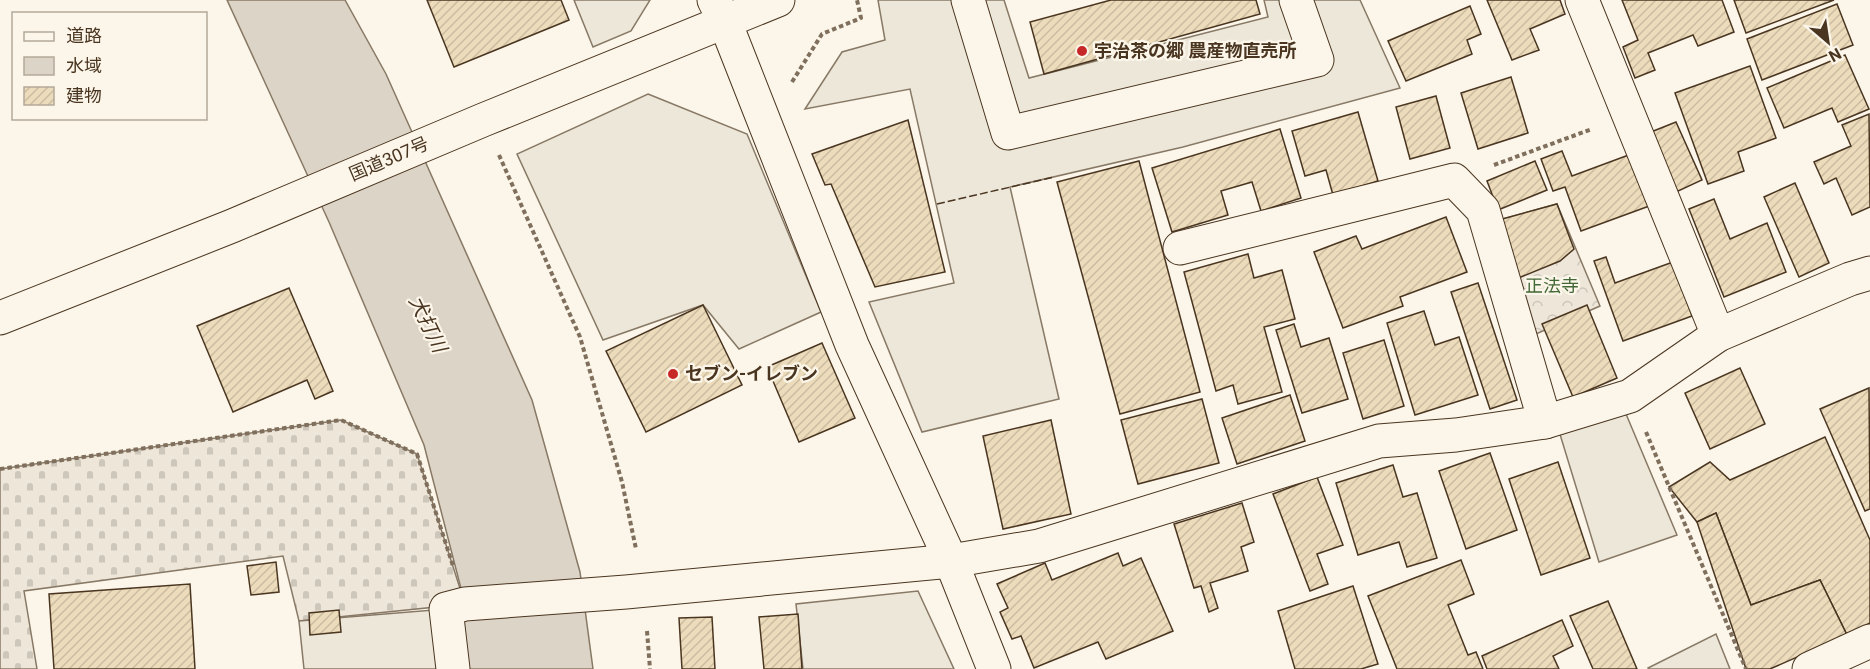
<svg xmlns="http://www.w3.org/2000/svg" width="1870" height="669" font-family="Roboto,'Noto Sans JP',sans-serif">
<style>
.forest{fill:url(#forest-crowns);stroke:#887966;stroke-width:1.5}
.cemetery{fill:url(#cemetery-stones);stroke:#887966;stroke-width:1.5}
.parking{fill:#ede7d9;stroke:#887966;stroke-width:1.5}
.water{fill:#dcd4c6;stroke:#887966;stroke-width:1.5}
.building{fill:url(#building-hatch);stroke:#4a3520;stroke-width:1.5}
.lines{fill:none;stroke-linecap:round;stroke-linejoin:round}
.minor-casing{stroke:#4a3520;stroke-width:35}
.highway-casing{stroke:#4a3520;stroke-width:35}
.path{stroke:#7f6f5c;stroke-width:4;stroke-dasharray:4.5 3;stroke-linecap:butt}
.minor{stroke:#fbf6e9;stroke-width:33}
.highway{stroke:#fbf6e9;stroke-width:33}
.fence{stroke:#4a3520;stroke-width:1.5;stroke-dasharray:8 3;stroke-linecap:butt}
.poi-dot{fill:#c62828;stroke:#fbf6e9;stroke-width:2}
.labels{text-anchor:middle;stroke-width:4.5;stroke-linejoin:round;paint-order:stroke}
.poi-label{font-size:18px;font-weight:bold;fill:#4a3520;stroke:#fbf6e9;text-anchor:start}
.street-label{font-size:18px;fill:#4a3520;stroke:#fbf6e9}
.park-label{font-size:18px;fill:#436837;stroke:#fbf6e9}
.water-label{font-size:20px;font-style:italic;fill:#4a3520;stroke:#fbf6e9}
</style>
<defs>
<pattern id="forest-crowns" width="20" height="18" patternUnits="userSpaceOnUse" patternTransform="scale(1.5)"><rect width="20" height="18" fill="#ede6d9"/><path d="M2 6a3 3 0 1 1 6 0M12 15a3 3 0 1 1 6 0" fill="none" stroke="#cdc6ba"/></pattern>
<pattern id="cemetery-stones" width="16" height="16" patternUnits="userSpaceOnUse" patternTransform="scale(1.5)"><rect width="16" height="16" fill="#ede6d9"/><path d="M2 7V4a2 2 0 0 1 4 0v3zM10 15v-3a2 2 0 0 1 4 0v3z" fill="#cdc6ba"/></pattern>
<pattern id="building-hatch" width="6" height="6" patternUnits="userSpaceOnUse" patternTransform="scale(1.5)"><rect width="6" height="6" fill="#ecdcbc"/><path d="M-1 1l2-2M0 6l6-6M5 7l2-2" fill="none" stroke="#ccbda1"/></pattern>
</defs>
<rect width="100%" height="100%" fill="#fbf6e9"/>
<polygon class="forest" points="1557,204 1600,306 1529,337 1495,221"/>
<polygon class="cemetery" points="341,420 417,454 465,604 299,621 283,556 24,591 37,669 0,669 0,469"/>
<g class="parking">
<polygon points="574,0 650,0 631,31 593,47"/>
<polygon points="878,0 1004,0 1029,78 1268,17 1264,0 1360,0 1400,88 1183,147 1010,187 1059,399 922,432 869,302 954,283 910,89 805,109 842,52 885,40"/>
<polygon points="648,94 747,134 821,312 739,349 703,305 603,340 517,154"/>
<polygon points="1626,414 1677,535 1599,562 1559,431"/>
<polygon points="918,591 954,669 803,669 796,604"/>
<polygon points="446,609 453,669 304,669 299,621"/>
<polygon points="1716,634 1730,669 1649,669 1648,668"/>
</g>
<polygon class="water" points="227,0 345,0 386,74 532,400 580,572 593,669 462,669 465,604 424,445 329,222"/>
<g class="building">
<polygon points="427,0 561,0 569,20 454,67"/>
<polygon points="1111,0 1256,0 1260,14 1044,74 1030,22"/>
<polygon points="1487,0 1560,0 1565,14 1530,29 1539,50 1512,60"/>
<polygon points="1622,0 1722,0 1734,32 1698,46 1693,35 1648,53 1655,70 1635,78 1623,47 1638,40"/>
<polygon points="1734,0 1834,0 1746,33"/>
<polygon points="1837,4 1853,45 1762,80 1747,39"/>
<polygon points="1470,6 1481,34 1467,40 1472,54 1406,81 1388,41"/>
<polygon points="1845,55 1869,109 1838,122 1832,108 1784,128 1767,88"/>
<polygon points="1750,66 1776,138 1738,152 1744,171 1708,184 1675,93"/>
<polygon points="1511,77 1528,133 1478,149 1461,93"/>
<polygon points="1436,96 1450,148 1410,159 1396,107"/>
<polygon points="1358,112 1378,181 1333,195 1326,170 1305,176 1292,131"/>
<polygon points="1869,114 1870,207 1852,215 1836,178 1824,184 1814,162 1851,146 1842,125"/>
<polygon points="908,120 945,272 875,287 831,184 825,185 812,154"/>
<polygon points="1676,122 1702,180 1676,192 1651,132"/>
<polygon points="1280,129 1301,198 1261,211 1252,182 1221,191 1228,215 1172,232 1152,168"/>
<polygon points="1562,151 1572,176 1634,153 1652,205 1581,231 1565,187 1553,191 1541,159"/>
<polygon points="1139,161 1200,392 1120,414 1057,182"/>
<polygon points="1535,161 1547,190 1498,210 1487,181"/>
<polygon points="1795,183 1829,263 1799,277 1764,197"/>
<polygon points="1714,199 1730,239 1767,223 1786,272 1724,297 1689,209"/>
<polygon points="1557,204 1574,249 1560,261 1511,281 1495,221"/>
<polygon points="1446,217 1467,272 1400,297 1403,306 1343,328 1314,252 1356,236 1362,249"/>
<polygon points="1248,254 1254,278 1282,270 1295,319 1264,327 1282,392 1238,404 1233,385 1216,391 1184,272"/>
<polygon points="1606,257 1615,283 1673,262 1692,316 1623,341 1594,261"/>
<polygon points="1478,283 1517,400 1490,409 1451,292"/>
<polygon points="289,288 333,391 315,399 307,380 233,412 197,326"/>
<polygon points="703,305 742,385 646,432 606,351"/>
<polygon points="1587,305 1617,378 1573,397 1542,324"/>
<polygon points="1424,311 1435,345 1459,337 1478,395 1415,415 1387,323"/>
<polygon points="1294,324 1301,347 1329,338 1348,399 1302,413 1276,330"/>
<polygon points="1384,340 1404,406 1363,419 1343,353"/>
<polygon points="822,343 855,418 799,442 767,367"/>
<polygon points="1740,368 1765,424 1710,449 1685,393"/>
<polygon points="1869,388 1870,509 1865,511 1820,409"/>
<polygon points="1290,395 1305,441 1237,464 1222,418"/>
<polygon points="1202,399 1219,463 1138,484 1121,420"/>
<polygon points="1051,420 1071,514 1003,529 983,436"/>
<polygon points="1825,437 1870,540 1870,623 1847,635 1820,580 1751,605 1716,513 1697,522 1669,487 1710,462 1730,480"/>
<polygon points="1490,453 1517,530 1466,549 1439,471"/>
<polygon points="1558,462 1590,558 1541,575 1509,479"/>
<polygon points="1393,465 1403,497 1417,493 1437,558 1407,567 1399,542 1358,555 1336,483"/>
<polygon points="1317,477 1343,545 1317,554 1328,584 1310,591 1273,494"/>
<polygon points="1242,503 1254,542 1241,547 1248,571 1210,583 1218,608 1209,612 1201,586 1194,588 1174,524"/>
<polygon points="1716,513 1751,605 1820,580 1847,635 1770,669 1746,669 1697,522"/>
<polygon points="1118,553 1123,566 1141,558 1173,631 1106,659 1098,642 1034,668 1021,636 1012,639 1000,612 1008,608 997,584 1045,563 1052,580"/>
<polygon points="1461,560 1474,594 1448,605 1468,655 1476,652 1483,669 1397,669 1368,596"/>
<polygon points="276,562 279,592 251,595 247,566"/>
<polygon points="190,584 195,669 54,669 49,594"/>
<polygon points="1353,586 1378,664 1361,669 1295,669 1278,611"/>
<polygon points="1608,601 1637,669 1593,669 1570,616"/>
<polygon points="339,610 341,632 310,635 309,613"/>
<polygon points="798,614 802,669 764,669 759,617"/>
<polygon points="712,617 715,669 682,669 679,618"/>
<polygon points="1562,620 1573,646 1553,656 1559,669 1487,669 1482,656"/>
</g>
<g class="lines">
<g class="minor-casing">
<g id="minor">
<polyline points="714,0 725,22 852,345 951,561 994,669"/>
<polyline points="968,0 1008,133 1317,60 1296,0"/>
<polyline points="1582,0 1718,335"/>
<polyline points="1180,248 1454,180 1483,210 1545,422"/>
<polyline points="453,669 446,609 465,604 626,592 951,561 1039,546 1379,441 1456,435 1545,422 1630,396 1718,335 1850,279 1870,273"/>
<polyline points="1809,669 1870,641"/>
</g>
</g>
<g class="highway-casing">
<polyline id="highway" points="0,318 232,226 483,120 778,0"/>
</g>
<g class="path">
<polyline points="792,82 822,34 861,18 857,0"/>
<polyline points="499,155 580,337 622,482 636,549"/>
<polyline points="1494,165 1592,129"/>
<polyline points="1646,432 1746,669"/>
<polyline points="0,469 341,420 417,454 453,566"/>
<polyline points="647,631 650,669"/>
</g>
<use href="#minor" class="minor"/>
<use href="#highway" class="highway"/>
<polyline class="fence" points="937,204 1054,177"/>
</g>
<g class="poi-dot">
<circle cx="1082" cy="51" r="6"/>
<circle cx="673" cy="374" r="6"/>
</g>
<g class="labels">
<g class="poi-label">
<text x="1094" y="57">宇治茶の郷 農産物直売所</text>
<text x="685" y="380">セブン-イレブン</text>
</g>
<g class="street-label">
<text transform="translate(389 159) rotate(-23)" y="6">国道307号</text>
</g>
<g class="park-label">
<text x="1552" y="292">正法寺</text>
</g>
<g class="water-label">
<text transform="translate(428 324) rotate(64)" y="7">犬打川</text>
</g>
</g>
<rect x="12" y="12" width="195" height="108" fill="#fbf6e9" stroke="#b4a999" stroke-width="1.5"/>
<rect x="24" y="32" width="30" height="9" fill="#fbf6e9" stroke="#b4a999" stroke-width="1.5"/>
<text x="66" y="42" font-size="18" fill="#4a3520">道路</text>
<rect x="24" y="57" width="30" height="18" fill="#dcd4c6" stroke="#b4a999" stroke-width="1.5"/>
<text x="66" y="72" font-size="18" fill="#4a3520">水域</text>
<rect x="24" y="87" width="30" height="18" fill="url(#building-hatch)" stroke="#b4a999" stroke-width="1.5"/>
<text x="66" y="102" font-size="18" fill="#4a3520">建物</text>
<g transform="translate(1828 42) rotate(151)" stroke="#fbf6e9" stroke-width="4.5" paint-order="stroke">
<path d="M0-4.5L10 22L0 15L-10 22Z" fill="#4a3520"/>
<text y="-9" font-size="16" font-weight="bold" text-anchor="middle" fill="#4a3520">N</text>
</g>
</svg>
